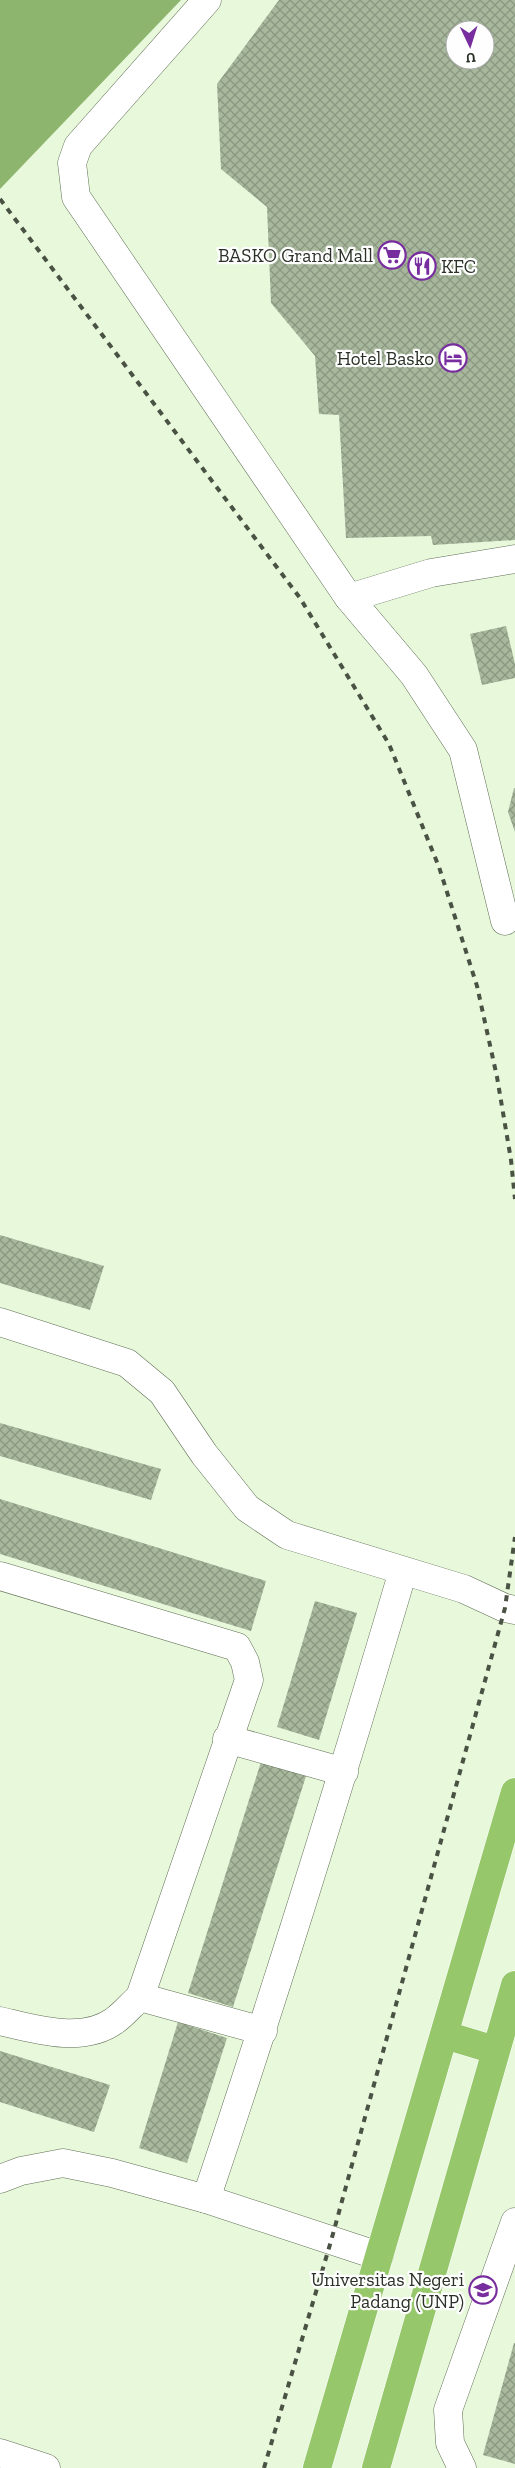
<svg xmlns="http://www.w3.org/2000/svg" width="515" height="2468" font-family="'Zilla Slab',serif">
<style>
.water{fill:#8eb56d}
.building{fill:url(#building-cross-hatch);fill-rule:evenodd}
.lines{fill:none;stroke-linecap:round;stroke-linejoin:round}
.minor-casing{stroke:#616f56;stroke-width:29}
.highway-casing{stroke:#fff;stroke-width:29}
.minor{stroke:#fff;stroke-width:28}
.highway{stroke:#96c76a;stroke-width:28}
.rail{stroke:#4a5244;stroke-width:4;stroke-dasharray:6 6;stroke-linecap:butt}
.labels{text-anchor:middle;stroke-width:4.5;stroke-linejoin:round;paint-order:stroke}
.poi-label{font-size:19px;fill:#2a3126;stroke:#fefefe;text-anchor:end}
</style>
<defs>
<pattern id="building-cross-hatch" width="8" height="8" patternUnits="userSpaceOnUse" patternTransform="scale(1.25)"><rect width="8" height="8" fill="#a8b89d"/><path d="M0 0l8 8M0 8l8-8" fill="none" stroke="#899680"/></pattern>
</defs>
<rect width="100%" height="100%" fill="#e7f8db"/>
<polygon class="water" points="0,0 181,0 0,189"/>
<g class="building">
<path d="M279 0H515V540L433 545 431 536 346 538 339 415 319 414 315 356 271 303 267 207 221 169 217 84ZM455 30H485V60H455Z"/>
<polygon points="506,626 515,664 515,678 482,685 470,634"/>
<polygon points="514,788 515,788 515,832 508,812"/>
<polygon points="0,1235 104,1266 90,1310 0,1283"/>
<polygon points="0,1423 161,1469 151,1500 0,1456"/>
<polygon points="0,1499 266,1581 251,1631 0,1554"/>
<polygon points="315,1601 357,1613 319,1740 277,1727"/>
<polygon points="261,1762 306,1776 233,2007 188,1993"/>
<polygon points="178,2022 227,2038 187,2163 139,2148"/>
<polygon points="0,2051 110,2085 94,2132 0,2102"/>
<polygon points="514,2343 515,2343 515,2464 483,2455"/>
</g>
<g class="lines">
<g class="minor-casing">
<g id="minor">
<polyline points="207,0 78,146 72,163 76,197 349,598 414,675 463,750 505,921"/>
<polyline points="349,598 431,573 515,559"/>
<polyline points="0,1322 127,1363 162,1392 204,1454 247,1508 287,1535 464,1589 505,1608 515,1610"/>
<path d="M0 1576 237 1647 245 1662 249 1680 140 1997C131 2005 123 2015 114 2021 82 2044 34 2029 0 2021"/>
<polyline points="227,1739 344,1772"/>
<polyline points="140,1997 263,2031"/>
<polyline points="0,2179 21,2171 63,2163 112,2173 206,2199 379,2256"/>
<path d="M206 2199C276 1991 341 1781 403 1571"/>
<polyline points="0,2453 46,2468"/>
<polyline points="462,2468 450,2443 448,2410 515,2222"/>
</g>
</g>
<g class="highway-casing">
<g id="highway">
<polyline points="445,2035 495,2050"/>
<polyline points="317,2468 515,1792"/>
<polyline points="376,2468 515,1985"/>
</g>
</g>
<use href="#minor" class="minor"/>
<use href="#highway" class="highway"/>
<g class="rail">
<polyline points="0,199 300,598 389,744 439,867 477,986 497,1077 511,1160 515,1199"/>
<polyline points="264,2468 331,2241 505,1608 515,1537"/>
</g>
</g>
<defs>
<g id="supermarket-ring" transform="scale(1.4375)"><circle r="9.5" fill="#fefefe" stroke="#782d9f" stroke-width="1.5"/><path d="M-6-5.5h2.5l.6 2H6L4.5 2H-2.5L-4.4-4H-6ZM-1.5 3.2a1.3 1.3 0 1 0 .1 0ZM3 3.2a1.3 1.3 0 1 0 .1 0Z" fill="#782d9f"/></g>
<g id="restaurant-ring" transform="scale(1.4375)"><circle r="9.5" fill="#fefefe" stroke="#782d9f" stroke-width="1.5"/><path d="M-5-6h1v4h1v-4h1v4h1v-4h1v5L-1.5 .5V6h-2V.5L-5-1ZM5-6V6H3V1.5H1.5Q1.5-4 5-6Z" fill="#782d9f"/></g>
<g id="hotel-ring" transform="scale(1.4375)"><circle r="9.5" fill="#fefefe" stroke="#782d9f" stroke-width="1.5"/><path d="M-6-4.5h1.5V1H6V5H4.5V3h-9V5H-6ZM-4 0a1.8 1.8 0 1 1 3.6 0ZM.5 0V-2.5h3Q6-2.5 6 0Z" fill="#782d9f"/></g>
<g id="university-ring" transform="scale(1.4375)"><circle r="9.5" fill="#fefefe" stroke="#782d9f" stroke-width="1.5"/><path d="M0-5L7-2L0 1L-7-2ZM-4 1L0 2.5L4 1V4Q0 6-4 4Z" fill="#782d9f"/></g>
</defs>
<g fill-rule="evenodd">
<use href="#supermarket-ring" x="392" y="255"/>
<use href="#restaurant-ring" x="422" y="266"/>
<use href="#hotel-ring" x="453" y="358"/>
<use href="#university-ring" x="483" y="2290"/>
</g>
<g class="labels">
<g class="poi-label">
<text x="373" y="262">BASKO Grand Mall</text>
<text x="441" y="273" text-anchor="start">KFC</text>
<text x="434" y="365">Hotel Basko</text>
<text x="464" y="2286">Universitas Negeri<tspan x="464" dy="22">Padang (UNP)</tspan></text>
</g>
</g>
<g transform="translate(470 45) rotate(176)"><circle r="24" fill="#fefefe" stroke="#a9aca8"/>
<path d="M0-4L9 19L0 12L-9 19Z" fill="#782d9f"/>
<text y="-8" font-size="14" font-weight="bold" text-anchor="middle" fill="#2a3126">U</text>
</g>
</svg>
